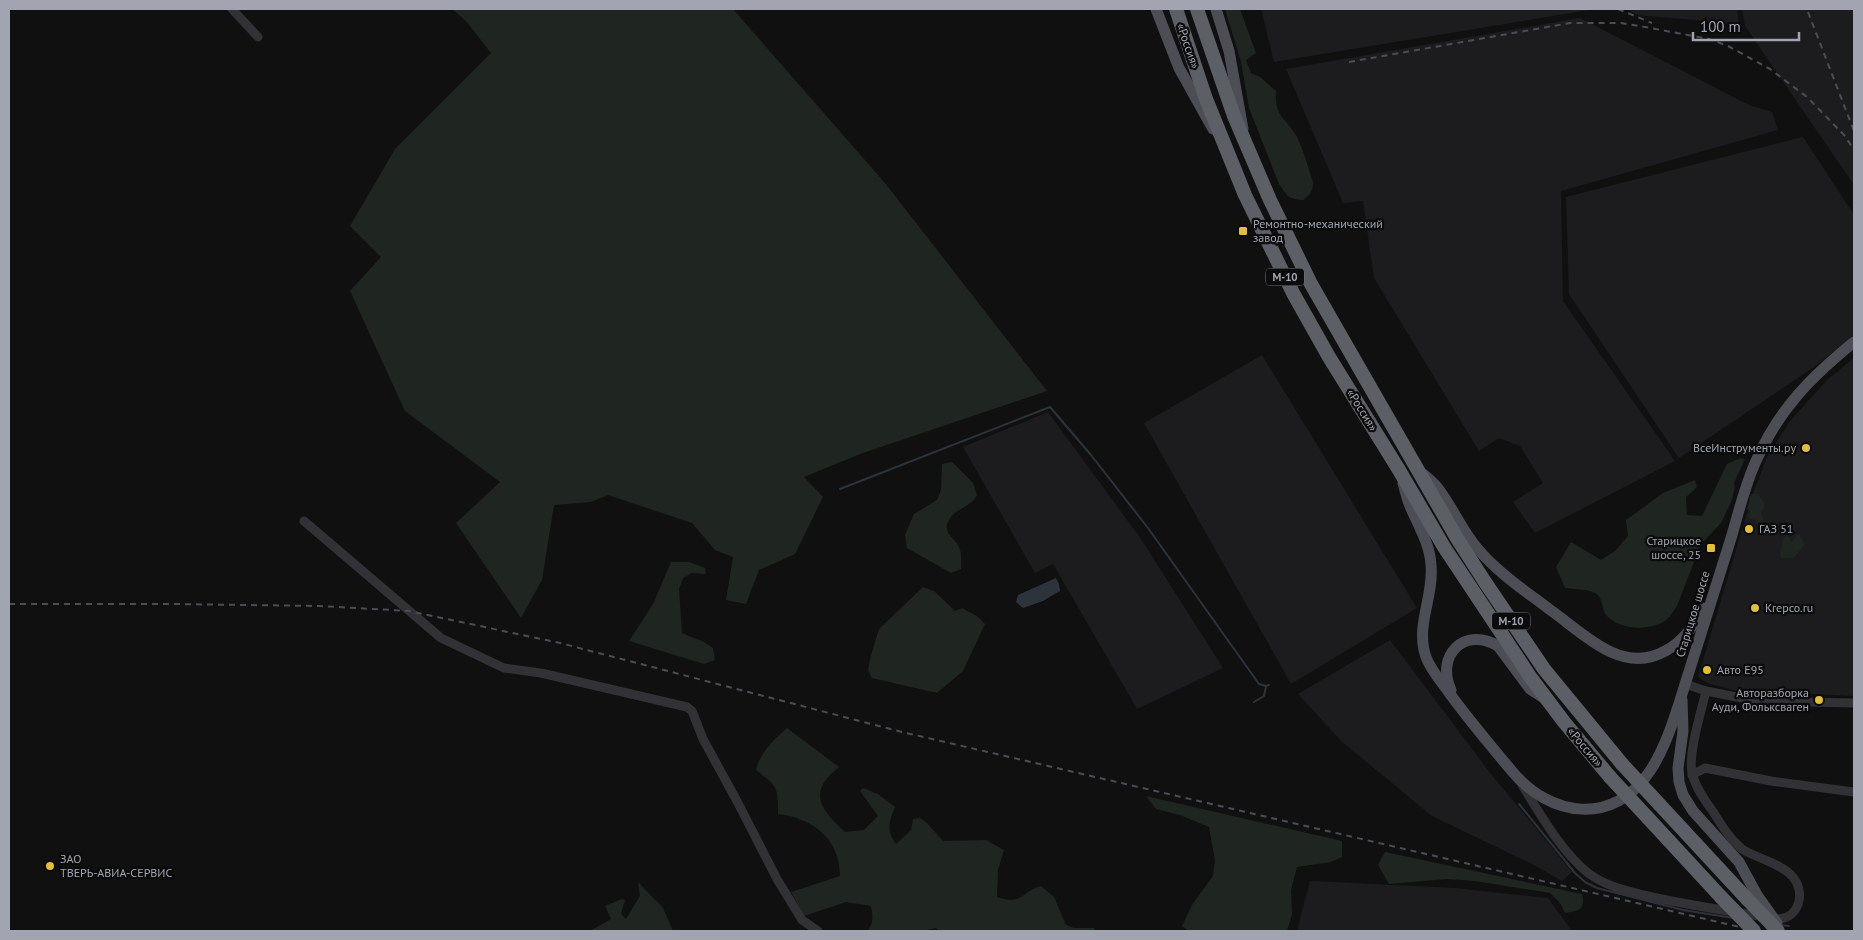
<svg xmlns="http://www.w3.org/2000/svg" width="1863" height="940" font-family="'PT Sans',sans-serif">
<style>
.built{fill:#1c1c1e}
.green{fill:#1f2520}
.water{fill:#2c333b}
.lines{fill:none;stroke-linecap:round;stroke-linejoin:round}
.stream{stroke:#2c333b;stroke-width:2}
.minor{stroke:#313136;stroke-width:9}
.major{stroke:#4d4e55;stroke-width:11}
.highway{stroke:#5d5f66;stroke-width:14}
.rail{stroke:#4c4d53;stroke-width:2;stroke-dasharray:6 5;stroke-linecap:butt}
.major-bridge{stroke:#4d4e55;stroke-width:11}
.highway-bridge{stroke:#5d5f66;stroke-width:14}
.poi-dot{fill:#e4bf35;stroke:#0b0b0c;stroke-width:2}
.labels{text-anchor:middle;stroke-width:4.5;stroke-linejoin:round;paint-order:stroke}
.shield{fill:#0b0b0c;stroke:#757780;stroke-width:1}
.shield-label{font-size:11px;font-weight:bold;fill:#a2a5b1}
.street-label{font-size:12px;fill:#a2a5b1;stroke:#0b0b0c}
.poi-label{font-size:12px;fill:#a2a5b1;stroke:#0b0b0c;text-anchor:start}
</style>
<rect width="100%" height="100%" fill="#101011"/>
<g class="built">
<polygon points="1261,9 1595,9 1274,62"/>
<polygon points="1628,9 1737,9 1739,24 1637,15"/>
<polygon points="1742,9 1854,9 1854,185 1745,26"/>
<polygon points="1580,18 1749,105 1772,112 1778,130 1561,191 1563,301 1675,461 1535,533 1513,502 1543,483 1520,446 1499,438 1479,451 1374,278 1363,201 1343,203 1286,69"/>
<polygon points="1803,137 1854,215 1854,335 1814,367 1679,458 1569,294 1566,197"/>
<polygon points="1262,355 1417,608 1291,684 1144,423"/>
<polygon points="1854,358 1854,696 1733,690 1707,683 1698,677 1753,493 1767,457 1790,421 1827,380"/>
<polygon points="1048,412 1141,539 1223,668 1137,709 1053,564 1035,573 963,447"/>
<polygon points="1390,640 1491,774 1572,872 1562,881 1534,865 1432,816 1341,741 1298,694"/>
<polygon points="1310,881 1455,888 1548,898 1572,931 1297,931"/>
</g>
<g class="green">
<polygon points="452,9 733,9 885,183 1047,391 860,454 804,477 823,497 795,554 759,570 746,604 726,600 733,557 715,550 692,523 608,495 591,502 554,505 542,580 521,618 456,523 500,482 405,411 350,291 381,257 350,226 395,149 491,53 466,21"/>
<path d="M1225 9H1240L1256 53 1246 60 1251 73 1260 77 1276 91C1274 117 1286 117 1297 137 1304 151 1308 168 1313 182 1313 191 1310 195 1303 200 1288 199 1287 196 1279 184L1249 108 1241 62Z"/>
<path d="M1740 458 1745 459 1734 483 1735 487 1732 500 1721 523 1701 544 1677 606C1673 612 1670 617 1665 621 1649 631 1620 630 1607 616 1601 610 1604 598 1595 593 1588 589 1573 589 1565 588L1556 567 1571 542 1601 560 1615 551 1628 536 1626 520 1663 493 1695 480 1697 487 1686 497 1687 515 1702 516 1727 464Z"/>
<path d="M952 462 973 483 977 495C972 507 955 508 949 520 941 534 957 538 960 550 962 556 961 563 961 569L951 573 907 548 905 535 914 514 937 500 941 490 942 464Z"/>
<path d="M1757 493C1762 499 1768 505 1761 512L1763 520 1760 523 1755 520 1750 519 1748 516 1750 512 1747 509 1751 494Z"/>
<polygon points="1786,535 1790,538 1790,541 1793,541 1796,535 1800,535 1805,544 1794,558 1781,558 1780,555 1783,539"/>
<polygon points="671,562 689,562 705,568 706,574 692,573 683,578 679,589 682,633 704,642 713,648 715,660 704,664 629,641 653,604"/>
<polygon points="923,587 934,591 955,611 962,608 977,616 985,624 963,671 937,693 872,678 868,670 871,655 879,629"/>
<path d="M787 728 839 767C807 792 820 809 845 832L864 830 878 816 860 791 863 788 878 794 895 807C889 821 886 831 896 844L911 830 913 819 920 818 927 823 943 841 986 840 1004 850 998 870 997 897C1023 906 1020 892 1041 886L1054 897 1066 925 1074 928H1094L1095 931H939L936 928 922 931H867C874 923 873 916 871 906L846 902 804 916 791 892 840 876C840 839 813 818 778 814 778 785 777 787 756 770 760 752 774 740 787 728Z"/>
<polygon points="1146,796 1342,841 1342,857 1331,862 1297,867 1291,890 1292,914 1287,931 1189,931 1182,926 1192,905 1213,876 1215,861 1209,827 1180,815 1156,809"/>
<path d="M1385 852 1582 894C1586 910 1579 911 1565 913L1560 903 1550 893 1475 881 1447 879 1389 884 1378 865Z"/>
<polygon points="638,882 663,908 673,931 590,931 611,919 605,906 622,899 625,900 621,914 626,919 640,896"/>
</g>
<polygon class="water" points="1056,578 1059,584 1060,591 1043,601 1023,608 1016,602 1018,595"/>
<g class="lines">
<g class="stream">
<polyline points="840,489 1050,407 1091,455 1148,528 1259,684 1266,686 1269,685"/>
<polyline points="1254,702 1264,696 1266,686"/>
<polyline points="1519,804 1575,873 1585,882 1597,888 1683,910 1733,918"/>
<polyline points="1780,925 1789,926"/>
</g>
<g class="minor">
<polyline points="232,9 258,37"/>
<polyline points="304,521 441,638 485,659 504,668 541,673 687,707 692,711 703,739 738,803 777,879 802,920 818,931"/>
<polyline points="1685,684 1706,691 1757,701 1854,703"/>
<polyline points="1692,775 1705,768 1771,781 1854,792"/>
<path d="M1522 785C1540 814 1561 851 1588 873 1605 886 1627 891 1648 896 1691 906 1735 912 1779 919 1800 917 1806 891 1792 876 1782 864 1756 858 1742 849 1730 839 1722 826 1714 813 1706 802 1695 787 1692 773 1688 754 1701 712 1706 691"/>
</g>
<g class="major">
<polyline points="1156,9 1179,68 1213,129"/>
<polyline points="1216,9 1229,51 1243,129"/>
<path d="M1423 474C1428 478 1433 482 1437 487 1452 506 1461 529 1477 548 1497 572 1524 590 1549 609 1569 623 1589 642 1611 652 1652 671 1686 644 1703 608"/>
<path d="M1403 483C1405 490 1407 499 1410 506 1418 525 1430 544 1431 565 1434 597 1415 626 1426 657 1431 671 1442 682 1450 694 1469 720 1490 745 1511 770 1550 818 1614 826 1650 771 1668 744 1678 706 1688 675 1702 629 1717 582 1732 535 1739 511 1745 485 1756 461 1779 409 1811 377 1854 342"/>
<path d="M1451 690C1435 655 1465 626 1498 646L1530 689 1544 698"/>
<polyline points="1682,700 1683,731 1678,768 1679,782 1683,795 1693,811 1739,862 1757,895"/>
</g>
<g class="highway">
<polyline points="1176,9 1206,99 1245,195 1293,293 1329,357 1399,470 1444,547 1531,678 1564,722 1610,777"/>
<polyline points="1197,9 1234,116 1270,200 1311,284 1458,540 1485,582 1544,669 1622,764"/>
<polyline points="1660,805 1748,900"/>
<polyline points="1648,818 1721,897"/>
</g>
<g class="rail">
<polyline points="1618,9 1652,23"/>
<polyline points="1808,12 1854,131"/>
<polyline points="1349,62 1570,23 1621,23 1645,27 1709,39 1728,46 1770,69 1807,97 1845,136 1854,150"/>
<polyline points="9,604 171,604 320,606 409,611 560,643 902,732 1757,931"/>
</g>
<polyline class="major-bridge" points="1757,895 1777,923"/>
<g class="highway-bridge">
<polyline points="1622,764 1660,805"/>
<polyline points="1610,777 1648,818"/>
<polyline points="1721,897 1754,931"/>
<polyline points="1748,900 1778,931"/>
</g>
</g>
<g class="poi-dot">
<rect x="1238" y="226" width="10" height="10" rx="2.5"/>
<circle cx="1806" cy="448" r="5"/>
<circle cx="1749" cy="529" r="5"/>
<rect x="1706" y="543" width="10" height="10" rx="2.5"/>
<circle cx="1755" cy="608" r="5"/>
<circle cx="1707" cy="670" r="5"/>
<circle cx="1819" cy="700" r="5"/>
<circle cx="50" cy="866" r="5"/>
</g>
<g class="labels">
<g class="shield">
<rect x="1266" y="268.5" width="38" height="17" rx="4"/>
<rect x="1492" y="612.5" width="38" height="17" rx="4"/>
</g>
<g class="shield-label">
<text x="1285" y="281">М-10</text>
<text x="1511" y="625">М-10</text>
</g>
<g class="street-label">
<text transform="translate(1188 46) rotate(71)" y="4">«Россия»</text>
<text transform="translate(1362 410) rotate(58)" y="4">«Россия»</text>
<text transform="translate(1693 614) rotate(-73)" y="4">Старицкое шоссе</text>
<text transform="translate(1585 747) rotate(50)" y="4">«Россия»</text>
</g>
<g class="poi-label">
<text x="1253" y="228">Ремонтно-механический<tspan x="1253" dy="14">завод</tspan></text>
<text x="1796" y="452" text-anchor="end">ВсеИнструменты.ру</text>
<text x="1759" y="533">ГАЗ 51</text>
<text x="1701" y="545" text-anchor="end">Старицкое<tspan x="1701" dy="14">шоссе, 25</tspan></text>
<text x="1765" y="612">Krepco.ru</text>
<text x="1717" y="674">Авто E95</text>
<text x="1809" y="697" text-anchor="end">Авторазборка<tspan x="1809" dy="14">Ауди, Фольксваген</tspan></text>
<text x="60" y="863">ЗАО<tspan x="60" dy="14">ТВЕРЬ-АВИА-СЕРВИС</tspan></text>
</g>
</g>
<rect width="1863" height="940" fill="none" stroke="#a2a5b1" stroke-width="20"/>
<path d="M1693 32v8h106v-8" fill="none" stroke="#a2a5b1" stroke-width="2.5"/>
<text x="1700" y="32" font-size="15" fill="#a2a5b1" stroke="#0b0b0c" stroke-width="4" paint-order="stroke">100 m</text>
</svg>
